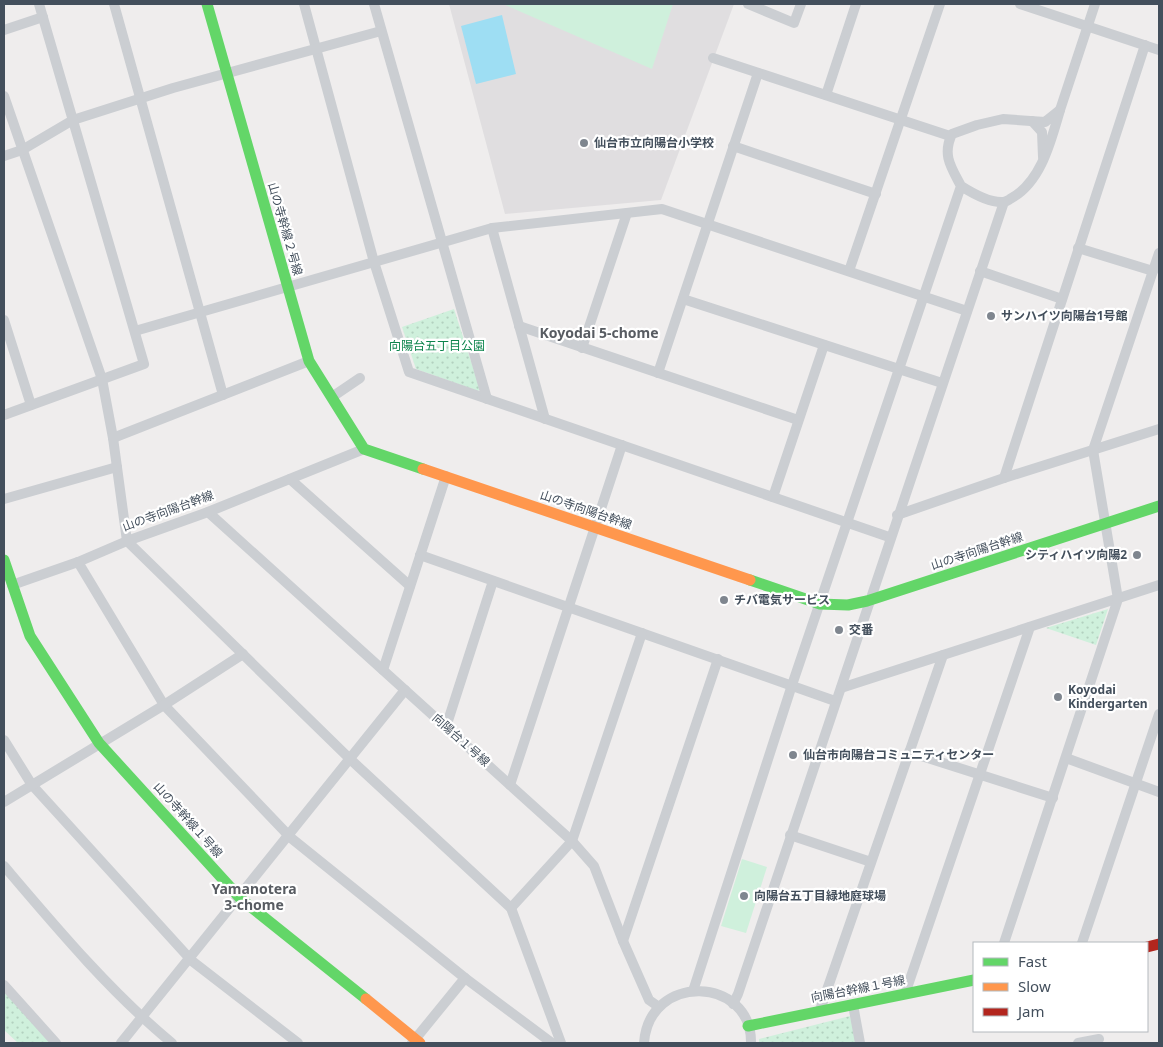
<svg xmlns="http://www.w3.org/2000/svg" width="1163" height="1047" font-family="'Noto Sans','Noto Sans JP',sans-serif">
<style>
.education{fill:#e0dee0}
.grass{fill:url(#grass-dots)}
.pitch{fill:#cff0dc}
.water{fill:#9edef3}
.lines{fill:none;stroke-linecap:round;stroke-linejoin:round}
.street{stroke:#cbced2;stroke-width:10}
.fast{stroke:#63d668;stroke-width:11}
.slow{stroke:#ff974d;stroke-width:11}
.jam{stroke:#b3261e;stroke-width:11}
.poi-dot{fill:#7f868f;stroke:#fff;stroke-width:2}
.labels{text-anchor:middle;stroke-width:4.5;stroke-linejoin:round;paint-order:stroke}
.poi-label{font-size:12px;font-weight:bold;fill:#434f5c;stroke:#fff;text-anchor:start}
.street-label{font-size:12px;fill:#434f5c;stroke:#fff}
.park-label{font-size:12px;fill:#0c844c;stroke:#fff}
.neighbourhood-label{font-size:14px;font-weight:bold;fill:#585c62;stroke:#fff}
</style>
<defs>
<pattern id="grass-dots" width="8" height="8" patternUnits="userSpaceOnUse" patternTransform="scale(1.25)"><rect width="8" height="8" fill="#cff0dc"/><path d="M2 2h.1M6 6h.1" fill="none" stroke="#b3d0bf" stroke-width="1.8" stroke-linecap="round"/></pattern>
</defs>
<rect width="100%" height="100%" fill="#efeded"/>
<polygon class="education" points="449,4 734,4 661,200 505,214"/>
<g class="grass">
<polygon points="454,309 480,389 478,391 416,369 402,327"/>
<polygon points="1108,609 1096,645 1046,628"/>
<polygon points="4,989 53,1043 18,1043 4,1030"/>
<polygon points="850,1016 856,1043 759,1043 759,1039"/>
</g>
<g class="pitch">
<polygon points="503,4 673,4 652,69"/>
<polygon points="742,859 767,867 746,933 721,926"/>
</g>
<polygon class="water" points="502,15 516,74 476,84 461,26"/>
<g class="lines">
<g class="street">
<polyline points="114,4 223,395"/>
<polyline points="304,4 374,262 409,372 889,537"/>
<polyline points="374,4 487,399"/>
<polyline points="748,4 794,23 801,4"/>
<polyline points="1020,4 1159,50"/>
<polyline points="4,30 43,17"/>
<polyline points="713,58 950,136"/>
<polyline points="826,95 856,4"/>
<polyline points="4,96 102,379 113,438 127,541 350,759 511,908 561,1043"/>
<polyline points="1060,110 1095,4"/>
<polyline points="1032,121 1042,132 1043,157"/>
<polyline points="733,146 876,194"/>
<polyline points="4,156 22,150 73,120 173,88 381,31"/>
<polyline points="492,228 545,419"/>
<polyline points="1078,248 1153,271"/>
<polyline points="849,271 940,4"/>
<polyline points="980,271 1062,299"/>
<polyline points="683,299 942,383"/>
<polyline points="4,320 31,405"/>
<polyline points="519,326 798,420"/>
<polyline points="135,331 492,228 662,209 967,311"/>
<polyline points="582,348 627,213"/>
<polyline points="658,373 758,73"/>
<polyline points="332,397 360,378"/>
<polyline points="4,415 144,364 39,4"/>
<polyline points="113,438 309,361"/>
<polyline points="1004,478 1145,45"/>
<polyline points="290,479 410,586"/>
<polyline points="773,497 824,345"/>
<polyline points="4,499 117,467"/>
<polyline points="208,512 572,841 594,866 623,941 649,1000 659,1007"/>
<polyline points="897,515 1004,478 1159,429"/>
<polyline points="420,555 835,701"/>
<polyline points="78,562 164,705 291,838 465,978 552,1043"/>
<polyline points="12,585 78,562 127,541 208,512 364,449"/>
<polyline points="383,670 446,476"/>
<polyline points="841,688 1159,585"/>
<polyline points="446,727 493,581"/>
<polyline points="4,740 32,785 192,961 298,1043"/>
<polyline points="909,752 1053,798"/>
<polyline points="1066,758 1159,792"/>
<polyline points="510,785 622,445"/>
<polyline points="4,802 164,705 243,654"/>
<polyline points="790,835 871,862"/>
<path d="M4 866C55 926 111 993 172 1043"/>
<polyline points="511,908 572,841 642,633"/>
<polyline points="623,941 718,659"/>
<polyline points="1004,943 1118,599 1093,450 1159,253"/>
<polyline points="1082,943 1159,714"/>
<polyline points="4,985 56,1043"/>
<path d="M693 991 792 685 961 186C951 167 942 155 952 134L977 125 1003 119 1045 122 1060 110C1051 141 1041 183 1010 199 1009 200 1005 202 1003 202 989 203 972 193 961 186"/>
<polyline points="905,994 1030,627"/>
<path d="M733 1004 738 994C825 729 914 465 1004 202"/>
<polyline points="853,1005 860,1043"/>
<polyline points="820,1010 943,655"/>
<polyline points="121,1043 405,690"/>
<polyline points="412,1043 465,978"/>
<path d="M644 1043C649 972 752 976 751 1043"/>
<polyline points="1078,1043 1099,1039"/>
</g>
<g class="fast">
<polyline points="207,4 309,361 364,449 423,469"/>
<polyline points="4,560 30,636 99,743 241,899 366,999"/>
<polyline points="750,580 820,604 848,605 867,601 1159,506"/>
<polyline points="748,1026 974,980"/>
</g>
<g class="slow">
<polyline points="423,469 750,580"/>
<polyline points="366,999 420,1043"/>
</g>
<polyline class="jam" points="1147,947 1159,944"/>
</g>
<g class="poi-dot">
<circle cx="584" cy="143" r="5"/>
<circle cx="991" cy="316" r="5"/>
<circle cx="1137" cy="555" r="5"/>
<circle cx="724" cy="600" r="5"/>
<circle cx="839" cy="630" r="5"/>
<circle cx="1058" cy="697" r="5"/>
<circle cx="793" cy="755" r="5"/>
<circle cx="744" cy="896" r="5"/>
</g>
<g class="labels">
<g class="poi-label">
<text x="594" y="147">仙台市立向陽台小学校</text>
<text x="1001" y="320">サンハイツ向陽台1号館</text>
<text x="1127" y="559" text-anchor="end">シティハイツ向陽2</text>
<text x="734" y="604">チバ電気サービス</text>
<text x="849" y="634">交番</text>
<text x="1068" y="694">Koyodai<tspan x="1068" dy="14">Kindergarten</tspan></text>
<text x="803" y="759">仙台市向陽台コミュニティセンター</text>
<text x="754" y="900">向陽台五丁目緑地庭球場</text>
</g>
<g class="street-label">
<text transform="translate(285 229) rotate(74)" y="4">山の寺幹線２号線</text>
<text transform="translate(586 510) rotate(19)" y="4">山の寺向陽台幹線</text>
<text transform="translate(168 511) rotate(-20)" y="4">山の寺向陽台幹線</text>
<text transform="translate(977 551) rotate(-18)" y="4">山の寺向陽台幹線</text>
<text transform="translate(461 740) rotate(42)" y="4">向陽台１号線</text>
<text transform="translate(188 820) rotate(48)" y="4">山の寺幹線１号線</text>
<text transform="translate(858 989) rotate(-11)" y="4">向陽台幹線１号線</text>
</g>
<g class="park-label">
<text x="437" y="350">向陽台五丁目公園</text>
</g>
<g class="neighbourhood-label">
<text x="599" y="338">Koyodai 5-chome</text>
<text x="254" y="894">Yamanotera<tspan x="254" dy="16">3-chome</tspan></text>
</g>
</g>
<rect width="1163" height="1047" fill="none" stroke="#434f5c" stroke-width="10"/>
<rect x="973" y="942" width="175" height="90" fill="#ffffff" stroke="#b4b9be"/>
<rect x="983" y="958" width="25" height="8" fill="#63d668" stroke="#b4b9be"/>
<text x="1018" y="967" font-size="15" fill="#434f5c">Fast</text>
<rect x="983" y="983" width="25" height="8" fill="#ff974d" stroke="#b4b9be"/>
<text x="1018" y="992" font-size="15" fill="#434f5c">Slow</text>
<rect x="983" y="1008" width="25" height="8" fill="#b3261e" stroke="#b4b9be"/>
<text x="1018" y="1017" font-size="15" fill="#434f5c">Jam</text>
</svg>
